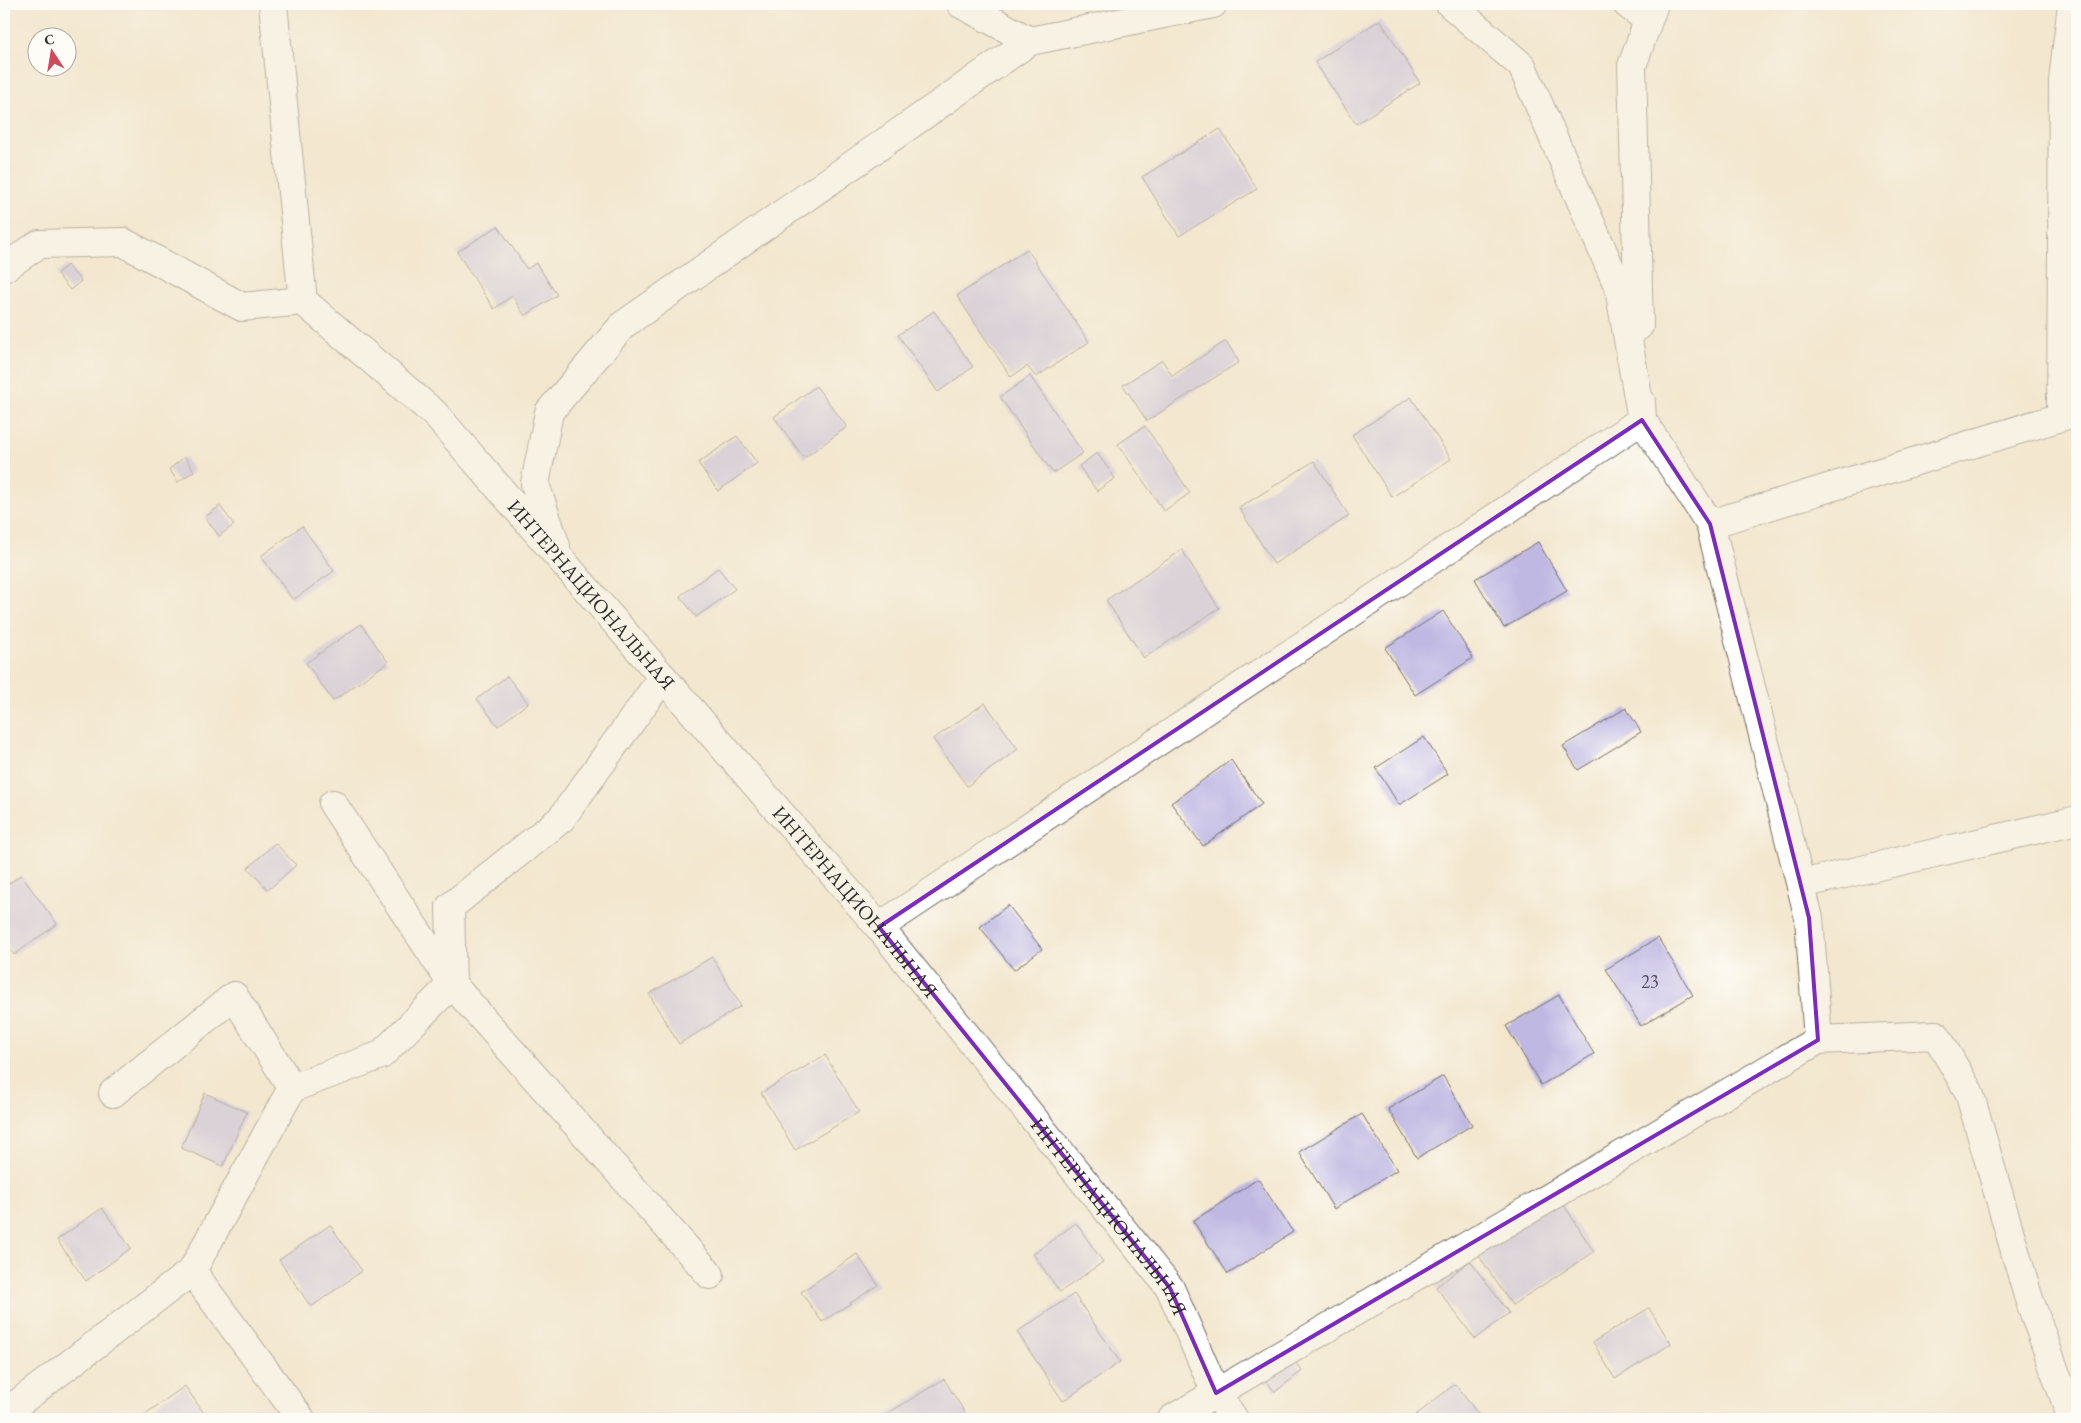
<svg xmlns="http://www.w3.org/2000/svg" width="2081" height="1423" font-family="'EB Garamond',serif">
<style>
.building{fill:#bfb8e3}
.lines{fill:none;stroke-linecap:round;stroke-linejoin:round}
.street-casing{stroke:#716d64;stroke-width:30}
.street{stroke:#fff;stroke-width:28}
.marked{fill:none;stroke:#7b2cbf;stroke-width:4;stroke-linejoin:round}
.labels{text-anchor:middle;stroke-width:4.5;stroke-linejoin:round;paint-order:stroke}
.number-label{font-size:18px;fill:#504e59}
.street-label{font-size:20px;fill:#2b2b2b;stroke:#fdfcf7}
</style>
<rect width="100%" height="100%" fill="#fdfcf7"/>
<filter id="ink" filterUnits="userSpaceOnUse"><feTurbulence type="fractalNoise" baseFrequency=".02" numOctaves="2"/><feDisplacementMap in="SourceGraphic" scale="10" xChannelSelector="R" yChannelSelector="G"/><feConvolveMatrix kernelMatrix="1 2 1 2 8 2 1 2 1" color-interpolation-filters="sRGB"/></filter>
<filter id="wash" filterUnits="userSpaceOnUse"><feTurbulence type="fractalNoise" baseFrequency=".0096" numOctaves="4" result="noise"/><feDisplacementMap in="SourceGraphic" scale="20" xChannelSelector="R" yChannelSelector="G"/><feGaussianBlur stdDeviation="1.12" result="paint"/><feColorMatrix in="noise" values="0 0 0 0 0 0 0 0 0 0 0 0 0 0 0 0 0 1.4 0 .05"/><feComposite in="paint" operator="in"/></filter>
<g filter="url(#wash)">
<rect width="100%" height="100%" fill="#f3e7cf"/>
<g id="blocks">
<g class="building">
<polygon points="1380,20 1420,83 1356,124 1315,62"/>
<polygon points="1220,129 1257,189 1179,236 1142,177"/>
<polygon points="498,226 527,269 536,263 557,295 525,316 512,296 494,309 457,252"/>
<polygon points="1027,249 1089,342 1036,377 1027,366 1011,377 957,296"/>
<polygon points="67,265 81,281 70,290 57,274"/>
<polygon points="934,311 973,367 938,392 898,335"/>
<polygon points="1226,341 1239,362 1147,421 1123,385 1162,360 1172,376"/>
<polygon points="1030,376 1083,453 1053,473 1000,397"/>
<polygon points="816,386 847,427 804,458 774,417"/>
<polygon points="1411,397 1451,459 1392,497 1352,435"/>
<polygon points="1145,426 1190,493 1164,511 1118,444"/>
<polygon points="737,436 757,463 718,491 698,463"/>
<polygon points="1097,453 1115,478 1097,491 1079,466"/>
<polygon points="185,457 194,471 178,482 169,469"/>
<polygon points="1314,461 1349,516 1274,564 1239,508"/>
<polygon points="220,506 234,525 219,536 205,517"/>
<polygon points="302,526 334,571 293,600 261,556"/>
<polygon points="1538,542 1567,591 1504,628 1475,579"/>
<polygon points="1182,550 1219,608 1144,658 1106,600"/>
<polygon points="718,568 735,589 696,617 680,596"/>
<polygon points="1443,611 1473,658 1415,695 1385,648"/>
<polygon points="361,624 388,662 333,701 306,663"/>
<polygon points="507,676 528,703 498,726 477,699"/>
<polygon points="985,703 1018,749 967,786 933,739"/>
<polygon points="1626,708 1641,732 1578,770 1563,746"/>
<polygon points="1424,737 1448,774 1399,805 1376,768"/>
<polygon points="1231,760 1262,804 1203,846 1171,803"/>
<polygon points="275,843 296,865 268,890 248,868"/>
<polygon points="21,875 57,924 14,955 4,940 4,887"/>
<polygon points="1008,905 1042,949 1014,970 980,927"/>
<polygon points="1658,938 1693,995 1641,1026 1606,969"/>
<polygon points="712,957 741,1006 679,1044 649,994"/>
<polygon points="1559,995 1594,1054 1541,1085 1506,1026"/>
<polygon points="825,1055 859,1112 795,1150 761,1093"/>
<polygon points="1443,1076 1472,1125 1417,1158 1388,1109"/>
<polygon points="205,1093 247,1112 223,1166 181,1148"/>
<polygon points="1362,1114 1397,1170 1334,1209 1299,1152"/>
<polygon points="1258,1179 1293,1232 1228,1274 1193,1221"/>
<polygon points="1560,1199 1594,1252 1512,1305 1477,1253"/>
<polygon points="102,1208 131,1248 86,1281 57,1240"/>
<polygon points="1076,1223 1103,1262 1060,1292 1033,1254"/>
<polygon points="330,1225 362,1271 311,1307 279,1260"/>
<polygon points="857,1254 878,1285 822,1322 801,1292"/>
<polygon points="1470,1261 1509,1313 1475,1339 1436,1287"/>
<polygon points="1074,1294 1120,1362 1063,1401 1017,1332"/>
<polygon points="1649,1308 1671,1344 1615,1379 1593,1342"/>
<polygon points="1290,1356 1302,1371 1275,1392 1263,1377"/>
<polygon points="944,1379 969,1419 887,1419 885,1415"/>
<polygon points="1455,1384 1482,1419 1411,1419"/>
<polygon points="185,1386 208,1419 138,1419"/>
</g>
</g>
</g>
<g filter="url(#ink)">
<use href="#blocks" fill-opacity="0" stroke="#716d64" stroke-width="1"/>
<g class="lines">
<g class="street-casing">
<g id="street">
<path id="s1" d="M273 4 303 301 435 414 879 927 1170 1288 1216 1393 1234 1419"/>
<polyline points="961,4 1030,41 1213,4"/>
<polyline points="1627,4 1648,20"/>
<polyline points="4,268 39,244 123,242 242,307 303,301"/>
<polyline points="1639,326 1632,66 1654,4"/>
<polyline points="1641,402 1642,420 1710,524 1809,918 1818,1040"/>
<polyline points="2061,416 2063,80 2072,4"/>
<polyline points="1710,524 2077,412"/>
<polyline points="556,546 535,484 549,412 623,325 1030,41"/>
<polyline points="333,804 452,984 710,1275"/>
<polyline points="1801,884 2077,820"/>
<polyline points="879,927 1642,420 1619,288 1522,66 1450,4"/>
<polyline points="113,1093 234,996 292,1088"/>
<polyline points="192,1271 292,1088 381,1055 452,984 450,907 561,819 663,677"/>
<polyline points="4,1414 192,1271 301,1419"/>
<polyline points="1172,1419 1818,1040 1936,1035 1969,1092 2028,1296 2072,1419"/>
</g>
</g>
<use href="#street" class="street"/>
</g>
</g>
<path d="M0 0H2081V1423H0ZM1642 420 1710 524 1809 918 1818 1040 1216 1393 1170 1288 879 927Z" fill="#f3e7cf" fill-opacity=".55" fill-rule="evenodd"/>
<path class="marked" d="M1642 420 1710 524 1809 918 1818 1040 1216 1393 1170 1288 879 927Z"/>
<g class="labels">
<g class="number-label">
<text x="1650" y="988">23</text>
</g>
<g class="street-label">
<text dy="7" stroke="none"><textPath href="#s1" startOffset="711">ИНТЕРНАЦИОНАЛЬНАЯ</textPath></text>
<text dy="7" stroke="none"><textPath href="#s1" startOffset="1116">ИНТЕРНАЦИОНАЛЬНАЯ</textPath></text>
<text dy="7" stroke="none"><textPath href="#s1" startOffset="1521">ИНТЕРНАЦИОНАЛЬНАЯ</textPath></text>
</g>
</g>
<rect width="2081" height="1423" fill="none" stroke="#fdfcf7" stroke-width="20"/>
<g transform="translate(52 52) rotate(348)"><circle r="24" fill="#fdfcf7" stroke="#a9a8a5"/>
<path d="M0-4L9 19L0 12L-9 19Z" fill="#d1495b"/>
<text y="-8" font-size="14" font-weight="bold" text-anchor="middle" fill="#2b2b2b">С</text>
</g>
</svg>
